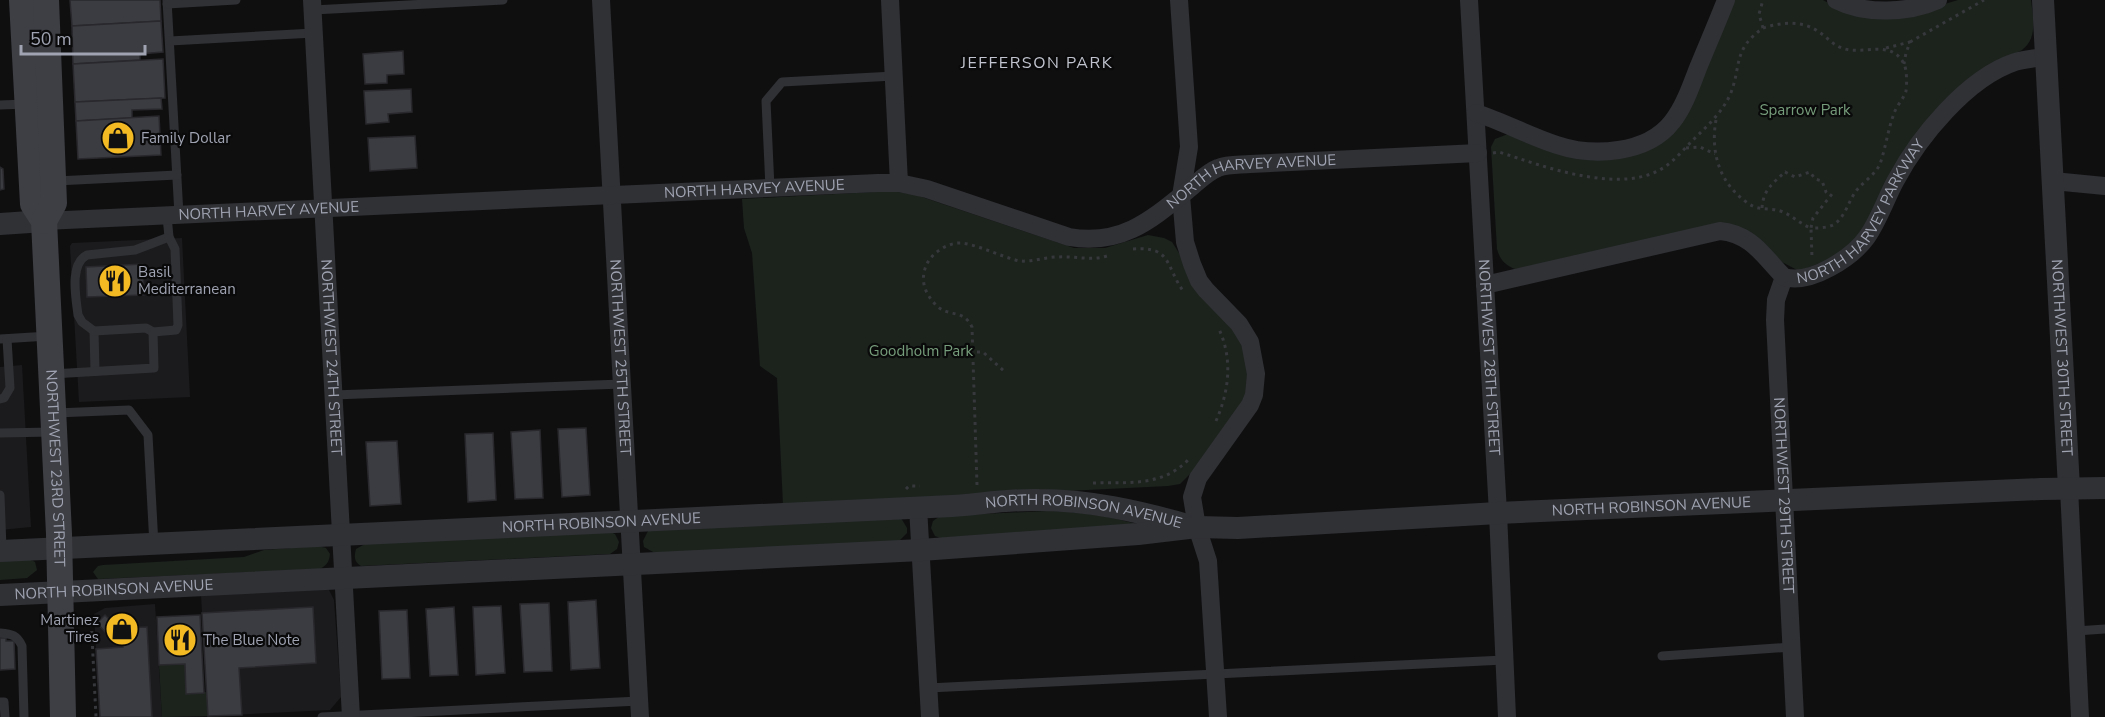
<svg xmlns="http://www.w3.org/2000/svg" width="2105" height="717" font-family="'Nunito Sans',sans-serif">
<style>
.built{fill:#1b1b1d}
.green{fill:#1c231d}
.building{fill:#3b3c41;stroke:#29292d;stroke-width:1.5}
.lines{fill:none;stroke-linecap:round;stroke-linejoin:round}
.path{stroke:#36383c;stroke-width:3;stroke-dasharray:3 4.5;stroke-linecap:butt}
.service{stroke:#303135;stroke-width:9}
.minor{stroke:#303135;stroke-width:18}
.tertiary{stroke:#303135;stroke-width:22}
.secondary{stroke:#3e3f45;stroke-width:26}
.labels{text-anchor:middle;stroke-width:4.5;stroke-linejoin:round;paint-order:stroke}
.park-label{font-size:15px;fill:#769d7b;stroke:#0a0a0b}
.poi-label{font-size:15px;fill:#a0a4b2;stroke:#0a0a0b;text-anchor:start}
.street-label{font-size:15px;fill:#a0a4b2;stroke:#0a0a0b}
.neighbourhood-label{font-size:16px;letter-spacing:1.5px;fill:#c1c4ce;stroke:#0a0a0b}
</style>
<rect width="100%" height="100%" fill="#0f0f10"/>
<g class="built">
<polygon points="182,238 190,397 79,402 70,246 72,243"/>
<polygon points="22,365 31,527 0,530 0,367"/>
<polygon points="328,588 334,600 341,697 330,710 208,716 201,595"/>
<polygon points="155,604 162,717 100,717 94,614 105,608"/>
</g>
<g class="green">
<path d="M1733 0H1823L1830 4 1935 7 1958 0H2031C2033 18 2038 38 2022 50L1983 70 1863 230 1838 256 1799 271 1782 262 1747 231 1515 269C1505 265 1500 260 1497 249L1491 147 1495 139 1508 134 1534 143H1657Z"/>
<polygon points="893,191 916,195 1074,248 1105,248 1148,235 1164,238 1172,242 1212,305 1243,342 1248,363 1246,397 1201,463 1180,484 1168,486 783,505 777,378 760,366 752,253 744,228 742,199"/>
<path d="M1047 511C1078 511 1107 516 1137 524L943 539 935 536 931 528 933 521 940 516Z"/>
<polygon points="901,518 907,528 907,533 899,541 655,553 644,547 643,541 648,531"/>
<path d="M608 531 615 534 619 542 617 549 610 554 361 566C354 562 354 557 356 549L365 544Z"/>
<path d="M318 546 326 548 330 554C329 562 327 565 320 569L98 579 93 572 98 566 103 565 244 557 264 550Z"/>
<polygon points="0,558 27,558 35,562 37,570 27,578 0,580"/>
<polygon points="185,664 186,693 207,692 208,716 162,717 159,665"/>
</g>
<g class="building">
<polygon points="70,0 160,0 161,21 72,26"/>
<polygon points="161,21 163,52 140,54 140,60 73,64 72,26"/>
<polygon points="403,51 404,74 387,75 387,83 365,84 363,54"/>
<polygon points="163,59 165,98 75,102 73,64"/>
<polygon points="411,89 412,112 388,114 389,122 366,124 364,91"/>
<polygon points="161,98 162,109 132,110 132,118 76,121 75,102"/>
<polygon points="159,116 161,155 78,159 76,121"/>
<polygon points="415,136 417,168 370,171 368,138"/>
<polygon points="0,167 3,169 4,189 0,190"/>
<polygon points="143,264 144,295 87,297 86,267"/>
<polygon points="586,428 590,495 562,497 558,429"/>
<polygon points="540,430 543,498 515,499 511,432"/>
<polygon points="493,433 496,500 468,502 465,434"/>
<polygon points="397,441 401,504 370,506 366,442"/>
<polygon points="596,600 600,668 571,670 568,602"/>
<polygon points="549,603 552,671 524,672 520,604"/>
<polygon points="501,606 505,673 476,675 473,607"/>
<polygon points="313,607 316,663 239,668 242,715 208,716 202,613"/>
<polygon points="454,607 458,675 430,676 426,609"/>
<polygon points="407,610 410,678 382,679 379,611"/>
<polygon points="105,615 125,636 116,644 97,623"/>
<polygon points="200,615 204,693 186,694 185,664 159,665 157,617"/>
<polygon points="147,627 152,717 100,717 96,649 123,647 122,628"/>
<polygon points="0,638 6,638 6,641 14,641 15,669 0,670"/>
</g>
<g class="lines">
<g class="path">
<path d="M1763 28C1782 22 1802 20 1819 32 1827 37 1833 45 1842 48 1862 56 1891 38 1904 64 1907 70 1907 84 1906 91 1904 98 1898 104 1895 111 1888 128 1886 147 1880 164 1875 175 1863 182 1856 191 1848 202 1845 218 1833 225 1826 228 1818 228 1811 228L1813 218 1832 194"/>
<polyline points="1910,42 1984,0"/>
<polyline points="1886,48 1910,42 1906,53 1904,64"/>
<path d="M1716 120C1711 148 1717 177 1740 197 1744 200 1749 205 1755 207 1764 210 1774 208 1783 212 1793 216 1800 224 1811 228L1812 258"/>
<polyline points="1686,148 1700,147 1715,154"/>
<path d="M1493 153 1499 152C1543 166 1623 197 1666 166 1676 159 1684 149 1692 141 1707 126 1721 114 1730 95 1742 66 1732 50 1763 28L1759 14 1763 0"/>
<polyline points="1785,172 1795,177 1810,172 1815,179 1822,181 1826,192 1830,196"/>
<path d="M1762 208C1763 190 1773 183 1786 171"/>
<path d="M1133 249C1173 246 1165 267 1184 292"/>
<polyline points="947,352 983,352 1004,371"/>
<path d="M1216 421C1229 391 1233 360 1219 329"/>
<path d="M1093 483C1127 482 1162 487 1188 460"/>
<path d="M977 485 972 327C963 308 947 318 935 304 925 293 920 281 926 266 931 253 948 242 962 243 982 246 1001 257 1020 261 1033 262 1045 257 1058 257 1075 256 1091 261 1107 256"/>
<polyline points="906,489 909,486 920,486"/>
<polyline points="91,616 96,717"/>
</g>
<g class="service">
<polyline points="167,0 179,215"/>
<polyline points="167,4 236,0"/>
<polyline points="313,10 503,0"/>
<polyline points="170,41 314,33"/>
<polyline points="0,105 26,104"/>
<polyline points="56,181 177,175"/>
<polyline points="770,188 766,101 782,82 894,76"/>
<polyline points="94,331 95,371"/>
<path d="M153 332 146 328 94 331 82 322 78 315C76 298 69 264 87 255L135 250 169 237"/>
<polyline points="0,339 49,336"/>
<polyline points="52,374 154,368 153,332 176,330 178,325 175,249 169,237 167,216"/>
<polyline points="334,395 622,384"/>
<polyline points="0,399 4,398 10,388 7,339"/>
<polyline points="56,413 129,410 148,435 154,545"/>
<polyline points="0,433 52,432"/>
<polyline points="0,495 2,549"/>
<polyline points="2076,631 2105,629"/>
<path d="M0 633C12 634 17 635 22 646L24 717"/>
<polyline points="1662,656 1792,647"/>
<polyline points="928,688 1504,660"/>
<polyline points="0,702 4,702 5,717"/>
<polyline points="322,717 639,701"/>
</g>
<g class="minor">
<path id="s1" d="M312 0 351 717"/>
<path id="s2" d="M601 0 640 717"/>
<polyline points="890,0 899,183"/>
<polyline points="1179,0 1189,147 1181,196 1185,242 1192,264 1199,281 1206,290 1239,324 1250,342 1256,374 1254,395 1250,405 1198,478 1192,497 1197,527 1208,561 1218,717"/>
<path id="s3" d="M1469 0 1498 513 1507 717"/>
<path d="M1836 0C1865 15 1909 13 1938 0"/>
<path d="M1476 113C1504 122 1529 136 1557 145 1593 157 1647 154 1672 122 1684 107 1691 86 1698 68 1707 46 1717 23 1726 0"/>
<polyline points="2053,181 2105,186"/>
<path id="s4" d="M44 221 878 183H899L927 189 1069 237C1121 246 1150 221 1188 190 1197 183 1207 172 1218 168 1228 164 1240 165 1250 164L1478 153"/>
<path id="s5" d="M1784 277 1776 300 1775 320 1795 717"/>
<path id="s6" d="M1485 285 1720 231C1752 234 1764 257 1784 277 1810 285 1852 258 1867 237 1879 220 1886 198 1896 180 1919 137 1967 78 2015 62 2025 59 2036 58 2046 57"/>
<polyline points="2069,488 2080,717"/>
<polyline points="918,507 930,717"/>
</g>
<g class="tertiary">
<path id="s7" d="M2043 0 2069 488"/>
<polyline points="0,224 44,221"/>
<path id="s8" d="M0 551 952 506C981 504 1011 499 1039 500 1089 500 1137 511 1184 524"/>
<path id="s9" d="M0 595 921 550 1138 534 1197 527 1238 528 1498 513 2041 489 2105 488"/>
</g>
<g class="secondary">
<path id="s10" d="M22 0 33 204 44 221 59 534 63 717"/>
<polyline points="44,221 54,203 46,0"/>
</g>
</g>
<defs>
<g id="shop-disc" transform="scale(1.725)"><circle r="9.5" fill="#f3ba24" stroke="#0a0a0b"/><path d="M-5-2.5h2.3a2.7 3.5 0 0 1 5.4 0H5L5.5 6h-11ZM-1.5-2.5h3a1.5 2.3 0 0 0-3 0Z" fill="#111"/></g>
<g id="restaurant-disc" transform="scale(1.725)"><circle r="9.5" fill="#f3ba24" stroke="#0a0a0b"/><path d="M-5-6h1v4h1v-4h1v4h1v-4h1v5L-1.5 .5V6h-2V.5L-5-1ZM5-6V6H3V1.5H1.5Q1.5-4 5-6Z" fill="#111"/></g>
</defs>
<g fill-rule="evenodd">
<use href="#shop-disc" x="118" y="138"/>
<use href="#restaurant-disc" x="115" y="281"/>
<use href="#shop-disc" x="122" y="629"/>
<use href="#restaurant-disc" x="180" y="640"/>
</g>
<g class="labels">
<g class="park-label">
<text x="1805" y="115">Sparrow Park</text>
<text x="921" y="356">Goodholm Park</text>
</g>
<g class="poi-label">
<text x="141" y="143">Family Dollar</text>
<text x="138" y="277">Basil<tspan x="138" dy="17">Mediterranean</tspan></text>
<text x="99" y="625" text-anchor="end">Martinez<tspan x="99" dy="17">Tires</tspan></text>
<text x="203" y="645">The Blue Note</text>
</g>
<g class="street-label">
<text dy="5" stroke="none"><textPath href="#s4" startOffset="1233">NORTH HARVEY AVENUE</textPath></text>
<text dy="5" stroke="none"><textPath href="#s4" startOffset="711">NORTH HARVEY AVENUE</textPath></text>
<text dy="5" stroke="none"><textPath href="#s6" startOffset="432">NORTH HARVEY PARKWAY</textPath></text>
<text dy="5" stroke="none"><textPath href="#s4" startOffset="225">NORTH HARVEY AVENUE</textPath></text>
<text dy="5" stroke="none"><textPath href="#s1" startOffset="358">NORTHWEST 24TH STREET</textPath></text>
<text dy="5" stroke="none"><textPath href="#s2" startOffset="358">NORTHWEST 25TH STREET</textPath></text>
<text dy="5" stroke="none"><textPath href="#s3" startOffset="358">NORTHWEST 28TH STREET</textPath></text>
<text dy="5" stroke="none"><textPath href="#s7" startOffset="358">NORTHWEST 30TH STREET</textPath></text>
<text dy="5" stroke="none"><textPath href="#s10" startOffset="472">NORTHWEST 23RD STREET</textPath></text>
<text dy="5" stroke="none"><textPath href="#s5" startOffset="220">NORTHWEST 29TH STREET</textPath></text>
<text dy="5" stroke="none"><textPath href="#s9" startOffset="1654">NORTH ROBINSON AVENUE</textPath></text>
<text dy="5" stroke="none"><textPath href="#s8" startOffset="1086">NORTH ROBINSON AVENUE</textPath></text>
<text dy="5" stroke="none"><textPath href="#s8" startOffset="602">NORTH ROBINSON AVENUE</textPath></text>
<text dy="5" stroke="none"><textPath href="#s9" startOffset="114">NORTH ROBINSON AVENUE</textPath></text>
</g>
<g class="neighbourhood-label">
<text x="1037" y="68">JEFFERSON PARK</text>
</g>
</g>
<path d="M21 45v9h124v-9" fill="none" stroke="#a0a4b2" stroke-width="3"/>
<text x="30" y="45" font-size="18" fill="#a0a4b2" stroke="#0a0a0b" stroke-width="4.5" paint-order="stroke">50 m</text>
</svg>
